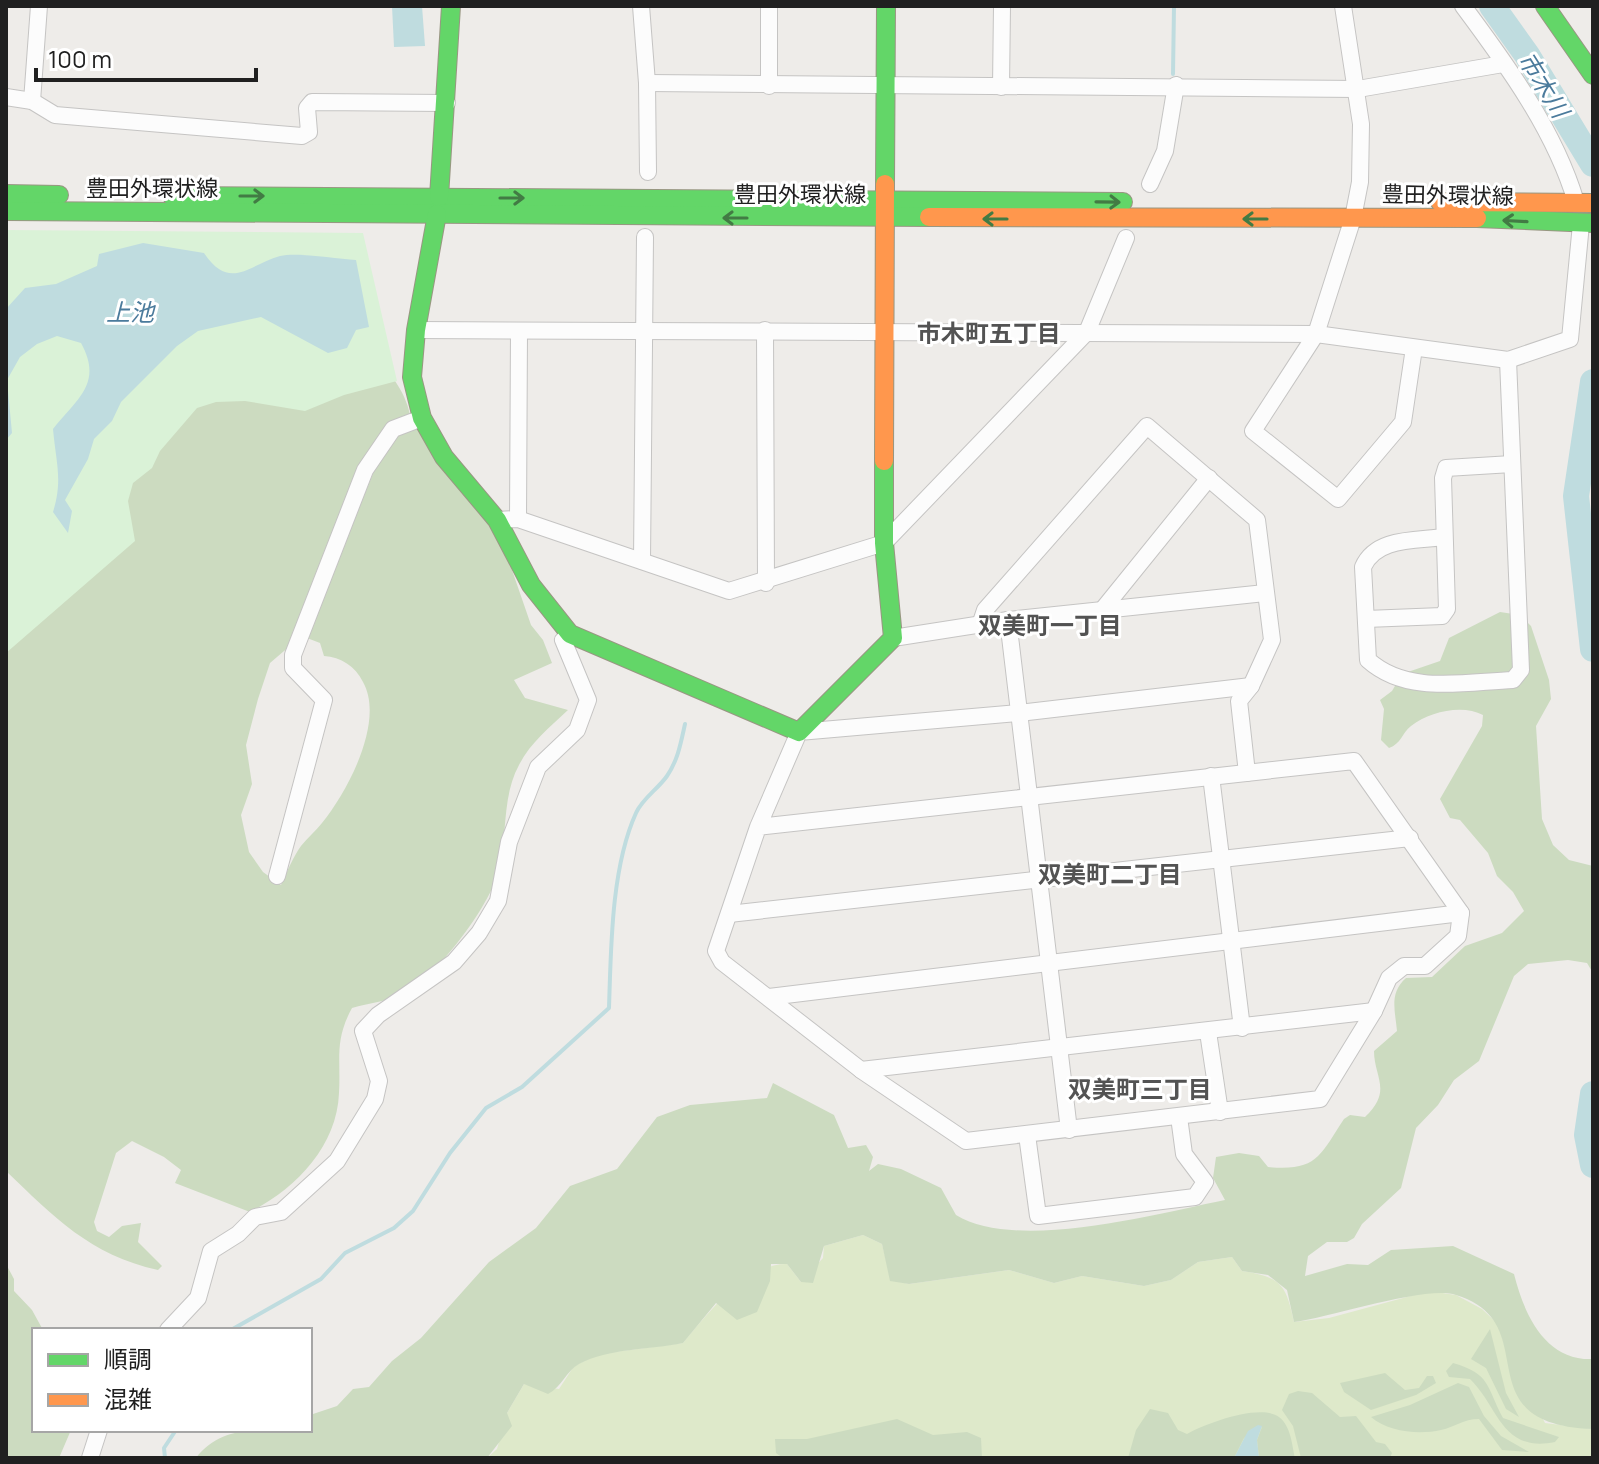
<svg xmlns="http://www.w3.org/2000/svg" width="1599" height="1464" font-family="Manrope,'Noto Sans JP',sans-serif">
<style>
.grass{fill:#dee9ca}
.forest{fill:#ccdbc0}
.park{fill:#daf2d7}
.water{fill:#bfdcdf}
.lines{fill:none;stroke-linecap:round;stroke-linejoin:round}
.stream{stroke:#bfdcdf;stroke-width:4}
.river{stroke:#bfdcdf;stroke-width:26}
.street-casing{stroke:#c5c4c3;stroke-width:18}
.fast-casing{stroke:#989782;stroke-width:20}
.slow-casing{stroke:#989782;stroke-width:20}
.street{stroke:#fcfcfc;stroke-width:16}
.fast{stroke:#63d668;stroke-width:18}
.slow{stroke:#ff974d;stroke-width:18}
.oneway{stroke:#427b44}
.labels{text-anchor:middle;stroke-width:6;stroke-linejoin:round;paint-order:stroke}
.street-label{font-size:22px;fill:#202020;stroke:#fff}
.water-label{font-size:24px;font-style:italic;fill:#4b7b9c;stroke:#fff}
.neighbourhood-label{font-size:24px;font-weight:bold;fill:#535353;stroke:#fff}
</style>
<rect width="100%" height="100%" fill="#eeece9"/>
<path class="grass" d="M863 1235 882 1244 891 1280 909 1284 1009 1270 1054 1283 1082 1276 1144 1286 1171 1280 1198 1262 1232 1257 1242 1271C1281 1277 1286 1284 1294 1322L1329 1318 1429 1291 1456 1295 1482 1309 1499 1325 1504 1344 1545 1423 1593 1429V1458H487L497 1449 507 1413 524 1384 559 1389 574 1366 599 1354 683 1343C707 1314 747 1263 787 1264L801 1282 823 1258 824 1246Z"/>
<g class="forest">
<path d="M372 349C387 371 405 389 410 415L393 423 291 645 270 663 258 699 246 745 252 784 241 815 249 852 263 872 281 885C287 872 293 857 301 846 307 838 316 831 322 823 348 791 385 721 363 682 355 666 341 657 324 656L320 643 307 638 386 441 417 425 503 544 531 625 543 640 552 663 514 680 525 698 568 710C550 727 530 743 519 765 501 798 508 838 498 873 489 907 436 977 405 993 390 1001 368 1003 352 1008 334 1041 341 1059 339 1093 337 1147 295 1189 250 1212L175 1183 181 1170 164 1157 132 1141 116 1153 94 1222 97 1231 109 1237 122 1226 141 1223 138 1242 162 1266 158 1270C90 1255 54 1217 6 1171V455L119 432Z"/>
<path d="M1500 612 1520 615 1531 626 1549 680 1551 699 1536 726 1542 819 1553 845 1569 860 1593 866V973L1587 963 1568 960 1528 964 1514 976 1479 1061 1454 1080 1438 1105 1416 1128 1401 1188 1362 1224 1354 1238 1347 1242H1327L1308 1256 1305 1276 1347 1264 1368 1265 1391 1250 1453 1246 1514 1274C1524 1314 1545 1361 1593 1359V1429C1460 1424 1548 1323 1456 1295 1427 1285 1333 1317 1294 1322L1287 1290 1268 1275 1242 1271 1232 1257 1198 1262 1171 1280 1144 1286 1082 1276 1054 1283 1009 1270 909 1284 890 1281 882 1244 863 1235 824 1246 813 1283 801 1282 787 1264H771L770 1281 757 1312 737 1320 716 1303 683 1343C649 1350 609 1348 579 1364 566 1371 562 1387 548 1394L524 1384 507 1413 512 1426 487 1458H196C223 1422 269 1430 310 1430V1415L337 1406 353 1389 369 1387 392 1361 421 1338 489 1262 536 1228 570 1186 617 1169 657 1117 690 1105 767 1098 773 1083 834 1115 848 1148 866 1145 873 1157 869 1171 878 1164 901 1169 941 1188 956 1215C1017 1252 1155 1214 1225 1200L1213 1178 1216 1157 1239 1153 1259 1156 1268 1167C1317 1171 1319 1157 1344 1119L1350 1115 1365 1117C1393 1091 1374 1077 1374 1051L1397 1031C1395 1010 1389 993 1406 978L1432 977 1465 946 1502 933 1524 911 1513 892 1497 876 1488 853 1460 820 1450 818 1440 799 1482 726 1483 715C1463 704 1430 711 1411 726 1402 733 1401 744 1389 748L1381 740 1384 709 1380 700 1392 691 1402 674 1440 661 1449 638Z"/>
<polygon points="6,1264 14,1279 14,1291 32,1310 43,1330 34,1330 34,1430 71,1430 59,1458 6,1458"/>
<polygon points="1490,1329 1506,1393 1519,1417 1506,1409 1486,1368 1471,1359"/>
<path d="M1453 1363C1491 1374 1486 1386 1503 1418L1559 1437 1555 1442C1501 1453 1499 1407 1470 1379L1449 1377 1446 1371Z"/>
<polygon points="1385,1373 1405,1390 1419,1388 1427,1376 1433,1376 1436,1383 1416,1395 1371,1410 1344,1392 1340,1383"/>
<path d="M1458 1383 1469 1387 1484 1416 1501 1436 1529 1452 1502 1450 1479 1419C1463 1419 1455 1427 1441 1430 1419 1435 1388 1432 1371 1417L1410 1405Z"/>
<polygon points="1298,1391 1312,1393 1340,1417 1356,1416 1376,1442 1385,1444 1392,1453 1390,1458 1301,1458 1293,1426 1282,1410 1289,1394"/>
<path d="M1150 1409 1168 1413 1178 1430 1187 1434C1205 1424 1260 1403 1279 1417 1291 1426 1292 1445 1295 1458H1259L1257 1440 1262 1427 1244 1438 1234 1458H1128L1136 1430Z"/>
<polygon points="897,1419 933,1435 967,1432 981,1438 982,1458 783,1458 776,1453 775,1439 807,1439"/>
</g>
<polygon class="park" points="6,230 363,233 397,381 344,395 305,411 245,401 216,402 197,408 160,451 152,468 133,483 128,501 135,541 6,653"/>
<g class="water">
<polygon points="392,6 422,6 425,46 394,47"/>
<path d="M143 243 204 253C230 292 250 264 280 256 298 252 336 259 356 260L369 327 356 330 347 348 328 353 261 317 198 331 177 346 121 402 112 421 94 439 88 459 65 500 72 511 68 533 53 512C63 480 56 463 53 429 78 398 103 383 81 343L57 336 37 344 20 357 7 380 12 433 6 440V309L25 288 56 284 97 266 99 254Z"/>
<polygon points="1258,1425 1262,1426 1257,1440 1259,1458 1234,1458 1248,1431"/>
</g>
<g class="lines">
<g class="stream">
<polyline points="1173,74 1174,6"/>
<path d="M231 1330 321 1279 345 1253 394 1228 413 1211 450 1153 486 1108 522 1087 609 1008C611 949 611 868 636 813 642 799 658 789 667 776 678 760 681 742 685 724"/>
<polyline points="165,1458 164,1448 176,1430"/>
</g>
<g class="river">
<polyline points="1492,6 1527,55 1593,164"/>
<polyline points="1593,382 1576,496 1593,649"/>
<polyline points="1593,1094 1587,1135 1593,1165"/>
</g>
<g class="street-casing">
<g id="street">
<polyline points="641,6 647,83 648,172"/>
<polyline points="1343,6 1361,124 1360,182 1353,218 1316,334 1253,431 1338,499 1403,422 1414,348"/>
<path d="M1463 6C1507 65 1555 131 1576 202"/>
<polyline points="647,83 1358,89 1503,64"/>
<polyline points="769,86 769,6"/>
<polyline points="1001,87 1002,6"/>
<polyline points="6,97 32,101 55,115 302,136 309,132 307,108 312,102 447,103"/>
<polyline points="32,101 39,6"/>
<polyline points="1150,184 1165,151 1176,85"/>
<polyline points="416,330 1316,334 1508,360 1570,339 1581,224"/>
<polyline points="765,330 766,583"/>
<polyline points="518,519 519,331"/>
<polyline points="497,520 518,519 729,591 884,543 1087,332 1126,238"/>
<path d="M1444 537C1416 541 1376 537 1363 567L1368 660C1407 695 1464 682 1513 680L1521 670 1508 360"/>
<polyline points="642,561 645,237"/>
<polyline points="1103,609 1209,478"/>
<polyline points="1366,619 1442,616 1447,609 1443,478 1446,468 1512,464"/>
<polyline points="1008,620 1069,1130"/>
<polyline points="980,625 985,610 1147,426 1257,520 1272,640 1251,686 1239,701 1247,773"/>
<polyline points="893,638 1008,620 1265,593"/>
<polyline points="1211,776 1242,1028"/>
<polyline points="758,827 1354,761 1461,913 1458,936 1425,966 1404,966 1389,978 1374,1011 1320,1099 966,1141 861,1070 722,962 716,951 758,827 799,732 1019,713 1251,686"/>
<polyline points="277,876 324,700 293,668 293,655 365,470 393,429 422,418"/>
<polyline points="729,914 1410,838"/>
<polyline points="769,997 1461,913"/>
<polyline points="1208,1032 1220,1112"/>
<polyline points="861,1070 1374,1011"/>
<polyline points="1027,1135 1038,1216 1195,1197 1205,1182 1184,1154 1179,1117"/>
<polyline points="168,1330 198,1298 211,1251 238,1234 255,1217 281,1212 337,1161 375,1099 379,1081 363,1031 378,1015 454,962 479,933 498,901 509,842 538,767 577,730 588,700 563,640 570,634"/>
<polyline points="90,1458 99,1430"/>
</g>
</g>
<g class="fast-casing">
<g id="fast">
<polyline points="1545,6 1593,75"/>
<polyline points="885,184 886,6"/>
<polyline points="6,194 59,195"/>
<polyline points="172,196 1123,202"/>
<polyline points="439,197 451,6"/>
<polyline points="6,211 929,217"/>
<polyline points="437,214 416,330 412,377 422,418 444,457 497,520 531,585 570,634 799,732 893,638 884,543 884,461"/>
<polyline points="1477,218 1593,223"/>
</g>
</g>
<g class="slow-casing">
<g id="slow">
<polyline points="1440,202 1593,203"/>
<polyline points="929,217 1477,218"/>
<polyline points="884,461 885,184"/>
</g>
</g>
<use href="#street" class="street"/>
<use href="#fast" class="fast"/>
<use href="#slow" class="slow"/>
</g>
<defs><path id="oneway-shaft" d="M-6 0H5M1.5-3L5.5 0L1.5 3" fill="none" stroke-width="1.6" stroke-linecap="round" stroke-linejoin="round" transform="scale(2)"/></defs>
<g class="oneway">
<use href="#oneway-shaft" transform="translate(252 196)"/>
<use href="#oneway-shaft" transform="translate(512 198)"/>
<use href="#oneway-shaft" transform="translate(1108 202) rotate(1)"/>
<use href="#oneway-shaft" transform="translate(735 218) rotate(-180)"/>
<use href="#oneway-shaft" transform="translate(995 219) rotate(-180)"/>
<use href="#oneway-shaft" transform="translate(1255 219) rotate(180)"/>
<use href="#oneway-shaft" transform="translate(1515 221) rotate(-177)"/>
</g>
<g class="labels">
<g class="street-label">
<text x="152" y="196">豊田外環状線</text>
<text x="800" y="202">豊田外環状線</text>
<text transform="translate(1448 195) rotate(1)" y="8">豊田外環状線</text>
</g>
<g class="water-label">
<text transform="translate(1543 85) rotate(58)" y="8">市木川</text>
<text x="130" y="321">上池</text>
</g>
<g class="neighbourhood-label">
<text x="989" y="342">市木町五丁目</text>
<text x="1050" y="634">双美町一丁目</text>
<text x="1110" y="883">双美町二丁目</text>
<text x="1140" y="1098">双美町三丁目</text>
</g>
</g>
<rect width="1599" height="1464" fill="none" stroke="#202020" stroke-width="16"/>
<rect x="32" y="1328" width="280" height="104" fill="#ffffff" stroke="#a6a6a6" stroke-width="2"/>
<rect x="48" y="1354" width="40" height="12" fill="#63d668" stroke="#a6a6a6" stroke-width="2"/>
<text x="104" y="1368" font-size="24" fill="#202020">順調</text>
<rect x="48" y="1394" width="40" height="12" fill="#ff974d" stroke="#a6a6a6" stroke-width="2"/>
<text x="104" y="1408" font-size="24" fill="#202020">混雑</text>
<path d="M36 68v12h220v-12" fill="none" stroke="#202020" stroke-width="4"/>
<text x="48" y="68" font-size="24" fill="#202020" stroke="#ffffff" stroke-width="6" paint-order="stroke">100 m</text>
</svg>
